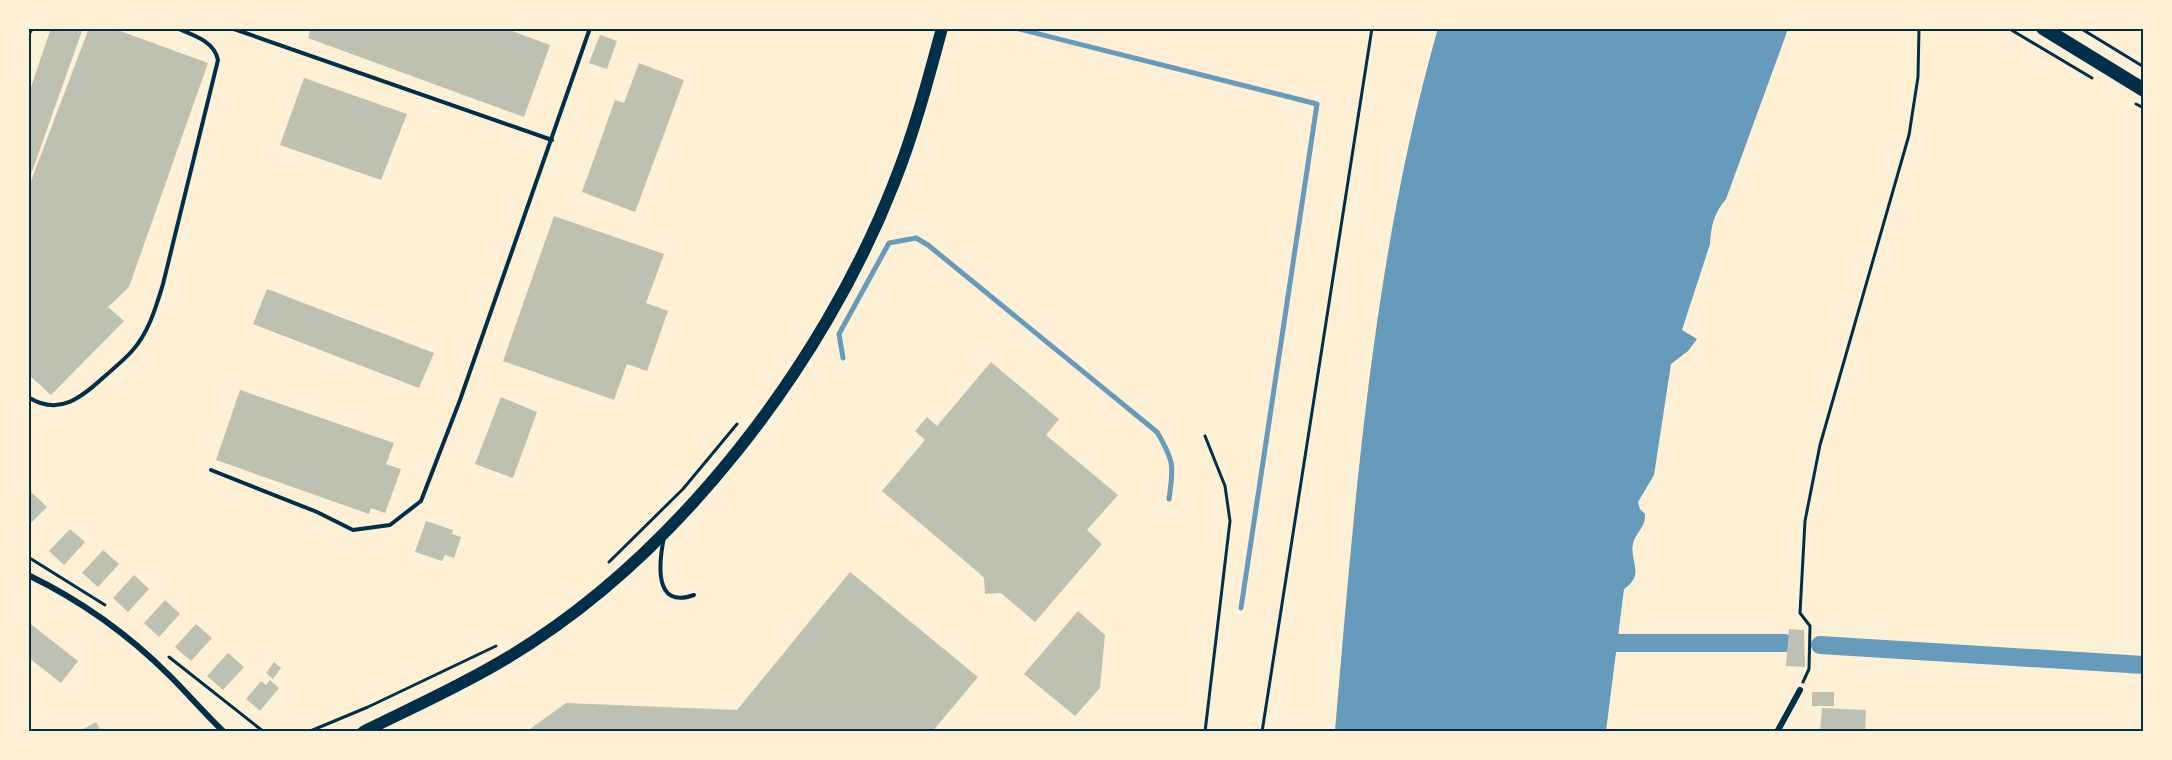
<svg xmlns="http://www.w3.org/2000/svg" width="2172" height="760" font-family="Cabin,sans-serif">
<style>
.water{fill:#669bbc}
.lines{fill:none;stroke-linecap:round;stroke-linejoin:round}
.stream{stroke:#669bbc;stroke-width:5}
.canal{stroke:#669bbc;stroke-width:18}
.building{fill:#bec0b2}
.path{stroke:#003049;stroke-width:3}
.service{stroke:#003049;stroke-width:4}
.minor{stroke:#003049;stroke-width:6}
.secondary{stroke:#003049;stroke-width:12}
.primary{stroke:#003049;stroke-width:14}
.neatline{fill:none;stroke:#003049;stroke-width:2}
</style>
<rect width="100%" height="100%" fill="#fdf0d5"/>
<path class="water" d="M1438 28 1788 29 1726 199C1714 213 1711 226 1710 244L1682 330 1697 339 1688 351 1671 364 1654 475 1638 502 1640 509 1645 514C1646 525 1639 530 1634 540 1627 560 1647 573 1624 589L1606 731H1335C1355 497 1373 256 1438 28Z"/>
<g class="lines">
<g class="stream">
<polyline points="1015,28 1317,104 1241,608"/>
<path d="M843 358 839 334 889 243 916 238 928 245 1157 432C1174 461 1174 466 1169 499"/>
</g>
<g class="canal">
<polyline points="1592,643 1785,643"/>
<polyline points="1820,645 2144,665"/>
</g>
</g>
<g class="building">
<polygon points="51,28 83,28 29,180 28,96"/>
<polygon points="89,28 112,28 208,63 129,287 108,307 124,321 51,395 28,374 28,189"/>
<polygon points="311,28 504,28 550,45 524,117 308,38"/>
<polygon points="600,35 617,41 607,69 589,63"/>
<polygon points="639,63 684,80 635,212 582,192 615,100 624,103"/>
<polygon points="304,78 407,114 381,180 280,145"/>
<polygon points="554,216 664,254 646,303 668,311 647,371 627,364 614,400 503,361"/>
<polygon points="267,289 434,353 419,388 253,324"/>
<polygon points="991,362 1059,419 1046,435 1118,495 1087,530 1102,544 1035,622 1001,593 985,594 984,578 979,573 882,491 925,440 915,431 927,417 937,426"/>
<polygon points="240,390 394,443 386,464 401,469 385,513 371,508 369,514 216,460"/>
<polygon points="501,397 537,412 513,478 475,464"/>
<polygon points="28,489 47,507 28,526"/>
<polygon points="426,521 453,530 452,534 461,537 454,558 445,555 442,561 415,552"/>
<polygon points="70,529 85,542 64,565 49,551"/>
<polygon points="103,550 119,564 98,587 82,573"/>
<polygon points="850,572 978,677 932,732 526,732 566,703 737,710"/>
<polygon points="134,575 149,589 128,612 113,598"/>
<polygon points="165,600 180,614 159,637 144,623"/>
<polygon points="1078,611 1105,635 1100,688 1075,716 1024,674"/>
<polygon points="28,622 78,661 61,683 28,657"/>
<polygon points="196,624 212,638 191,661 175,647"/>
<polygon points="1789,629 1804,630 1805,667 1786,666"/>
<polygon points="228,653 244,667 223,690 207,676"/>
<polygon points="274,662 281,668 273,679 266,673"/>
<polygon points="270,680 279,688 260,711 246,699 261,681 266,685"/>
<rect x="1812" y="692" width="22" height="14"/>
<polygon points="1822,708 1866,710 1865,732 1820,732"/>
<polygon points="96,722 101,732 78,732"/>
</g>
<g class="lines">
<g class="path">
<polyline points="2008,28 2092,78"/>
<polyline points="2080,28 2144,67"/>
<polyline points="2136,104 2144,108"/>
<polyline points="28,557 105,605"/>
<polyline points="609,562 683,489 737,424"/>
<polyline points="169,657 264,732"/>
<polyline points="1803,682 1809,669 1810,626 1800,613 1805,521 1820,445 1909,135 1918,77 1919,28"/>
<polyline points="308,732 368,707 496,646"/>
<polyline points="1205,732 1230,521 1225,486 1205,436"/>
<polyline points="1262,732 1372,28"/>
</g>
<g class="service">
<polyline points="231,28 552,140"/>
<polyline points="28,35 32,28"/>
<path d="M28 397C59 417 82 397 105 376 114 368 124 360 132 351 149 332 156 307 163 284L218 60C214 41 193 35 176 28"/>
<polyline points="211,470 317,512 353,530 390,525 421,501 460,400 590,28"/>
<path d="M664 537C659 562 653 610 694 595"/>
</g>
<g class="minor">
<path d="M28 575C82 601 127 633 170 676 188 694 205 714 224 732"/>
<polyline points="1777,732 1800,690"/>
</g>
<path class="secondary" d="M363 732C411 708 461 686 507 658 676 557 823 365 894 183 914 133 928 80 942 28"/>
<polyline class="primary" points="2043,28 2144,90"/>
</g>
<rect width="2172" height="760" fill="none" stroke="#fdf0d5" stroke-width="60"/>
<rect x="30" y="30" width="2112" height="700" class="neatline"/>
</svg>
